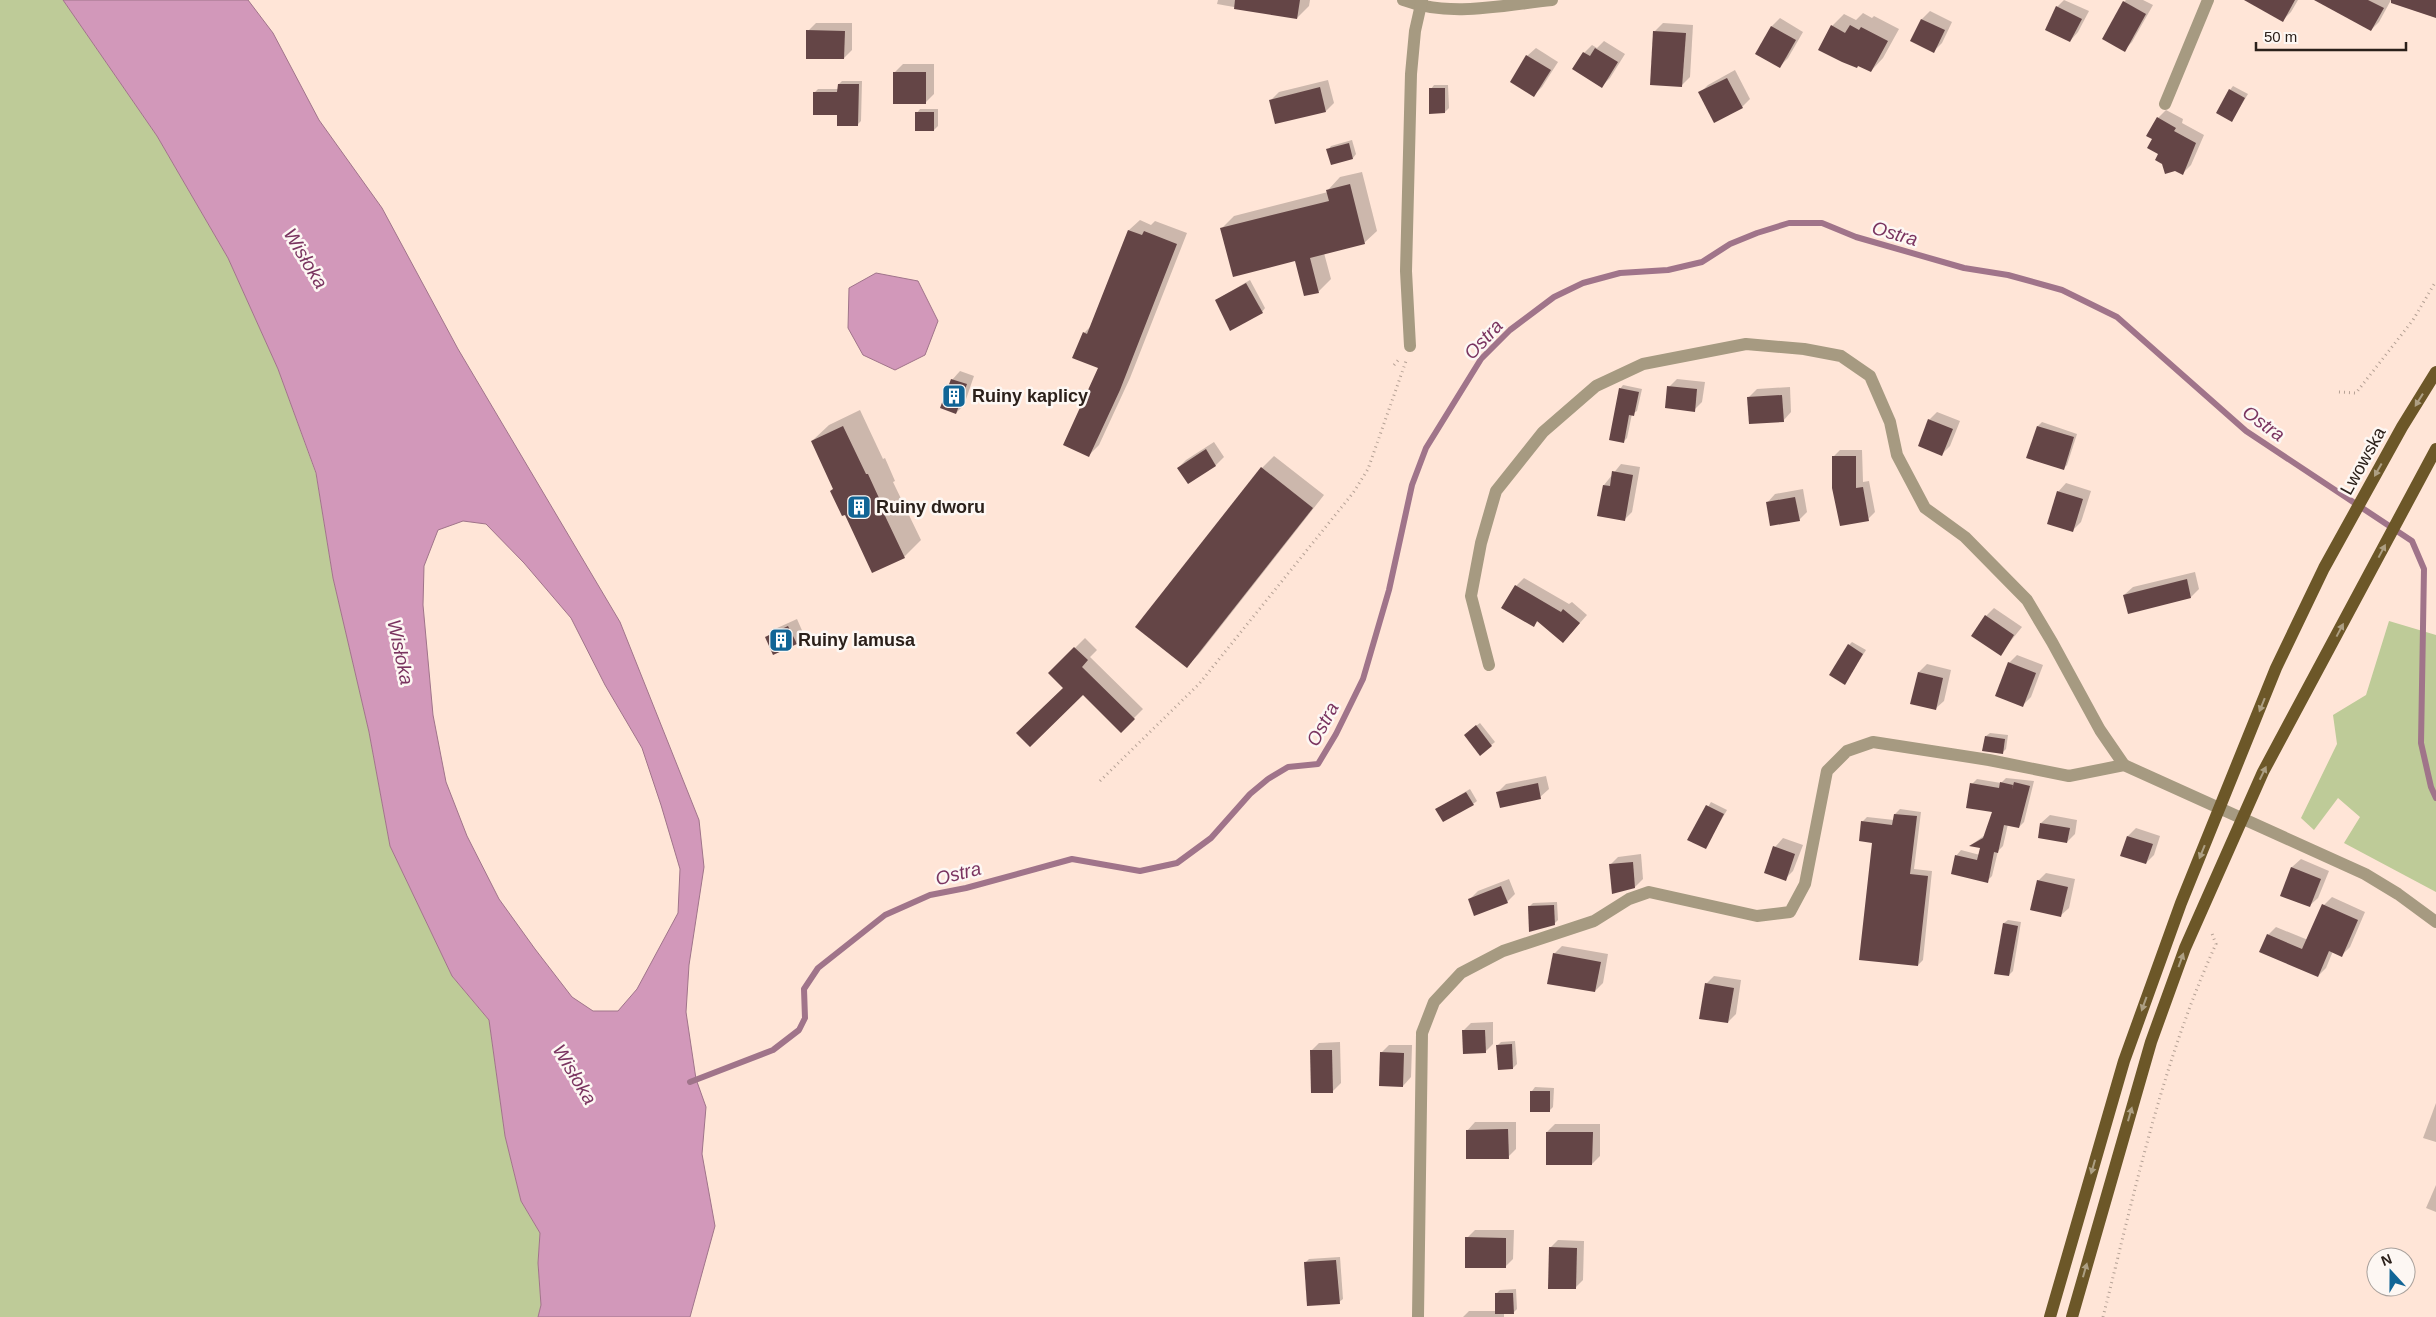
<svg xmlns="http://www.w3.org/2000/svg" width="2436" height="1317" font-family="Arial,sans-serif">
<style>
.green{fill:#becb98}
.water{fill:#d298ba;stroke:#a0748a;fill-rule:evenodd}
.shadow{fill:#0003}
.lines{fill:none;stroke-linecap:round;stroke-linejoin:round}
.stream{stroke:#a0748a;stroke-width:6}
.building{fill:#644546}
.path{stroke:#b5a195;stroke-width:3;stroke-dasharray:1 4;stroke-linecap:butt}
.minor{stroke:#a69a81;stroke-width:12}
.major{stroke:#6c5728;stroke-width:12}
.oneway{fill:#ad9f83}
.labels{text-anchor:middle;stroke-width:5;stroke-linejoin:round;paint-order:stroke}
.poi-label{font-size:18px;font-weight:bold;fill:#2b201a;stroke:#fdf7f3;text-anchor:start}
.street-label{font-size:18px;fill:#2b201a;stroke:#fdf7f3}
.water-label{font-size:19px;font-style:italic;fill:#7a3460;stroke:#fdf7f3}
</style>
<rect width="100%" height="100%" fill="#ffe5d7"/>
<g class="green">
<polygon points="0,0 63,0 157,136 228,258 278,369 316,474 333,578 369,732 390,846 452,976 489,1020 505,1136 521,1201 540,1233 538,1263 541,1305 538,1317 0,1317"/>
<polygon points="2389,621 2436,635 2436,892 2344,843 2360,817 2338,798 2314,830 2301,818 2337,744 2333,715 2366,695"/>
</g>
<g class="water">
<path d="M63 0H248L273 33 319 120 382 208 458 349 620 622 699 820 704 867 689 965 686 1012 696 1079 706 1107 702 1154 715 1226 690 1317H538L541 1305 538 1263 540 1233 521 1201 505 1136 489 1020 452 976 390 846 369 732 333 578 316 473 278 369 228 258 157 136ZM463 521 486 524 524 563 571 618 605 685 642 748 661 805 680 869 678 913 637 989 618 1011H593L572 997 535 949 499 899 467 836 446 782 433 715 423 605 424 566 438 530Z"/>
<polygon points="876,273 918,281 938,321 925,355 895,370 863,355 848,328 849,288"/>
</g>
<g class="shadow">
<polygon points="1218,0 1310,0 1309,6 1297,18 1217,4"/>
<polygon points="2064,0 2089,11 2078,32 2070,41 2057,7"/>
<polygon points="2126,0 2143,0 2153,5 2132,42 2124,50 2124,2"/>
<polygon points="2257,0 2298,0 2291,12 2283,20"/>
<polygon points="2332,0 2391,0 2379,22 2371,30"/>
<polygon points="1930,11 1952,22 1942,43 1934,51 1912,41 1922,19"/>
<polygon points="1863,13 1872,18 1874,16 1899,29 1883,58 1871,71 1832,26 1844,14 1856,20"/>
<polygon points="1780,18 1803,32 1788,58 1780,66 1772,26"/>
<polygon points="816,23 852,23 852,50 844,58 808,31"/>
<polygon points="1663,23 1693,25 1690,77 1682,85 1655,31"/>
<polygon points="1604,41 1625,54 1610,78 1602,86 1584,53 1592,45 1597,48"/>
<polygon points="1536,48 1558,62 1542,87 1534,95 1512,81 1527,56"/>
<polygon points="903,64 934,64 934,94 926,102 895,72"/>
<polygon points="1735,70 1750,99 1742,107 1700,93 1708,85"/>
<polygon points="1328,80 1334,103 1326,111 1271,100 1279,92"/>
<polygon points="842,81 862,81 861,121 857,125 838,114 815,92 818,89 839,89 839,84"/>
<polygon points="1434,85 1448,85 1449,108 1445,112 1431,89"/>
<polygon points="2233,86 2248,94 2232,120 2230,90"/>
<polygon points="920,109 938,109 938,126 934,130 917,113"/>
<polygon points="2166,110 2183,119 2182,123 2204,135 2191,165 2183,173 2159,153 2153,139 2158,118"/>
<polygon points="1352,140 1356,154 1353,158 1328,150 1331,146"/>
<polygon points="1362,172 1377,231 1364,243 1324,253 1331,279 1318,292 1296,260 1222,228 1234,216 1328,192 1328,190 1340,177"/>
<polygon points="1140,220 1151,225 1155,221 1187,233 1130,378 1099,445 1089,455 1099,368 1084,333 1093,324 1129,230"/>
<polygon points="1250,280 1265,308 1262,312 1216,300"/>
<polygon points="960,371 974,376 964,405 956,413 952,380"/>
<polygon points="1677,379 1705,382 1702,402 1694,410 1669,387"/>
<polygon points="1623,385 1642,389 1637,411 1632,414 1627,438 1624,441 1620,389"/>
<polygon points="1790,387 1791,412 1783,421 1749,397 1757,389"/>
<polygon points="860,410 883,459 885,458 895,481 893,482 921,540 904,557 812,441 829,425"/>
<polygon points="1937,412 1960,421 1950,446 1942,454 1929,420"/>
<polygon points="2042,422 2077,434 2067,465 2063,469 2028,458 2038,426"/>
<polygon points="1214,442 1224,457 1216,465 1188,482 1178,468 1186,460"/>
<polygon points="1840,450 1862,450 1863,482 1869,481 1875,512 1868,519 1833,457"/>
<polygon points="1274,456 1324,495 1199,654 1187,666 1262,468"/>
<polygon points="1621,464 1640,467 1632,512 1624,520 1604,485"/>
<polygon points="2066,483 2091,491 2081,522 2073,530 2058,492"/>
<polygon points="1803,489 1807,512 1799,520 1767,503 1775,494"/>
<polygon points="2195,572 2199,589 2191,597 2124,595 2133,587"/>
<polygon points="1524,578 1569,604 1572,602 1587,615 1571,633 1539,620 1534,625 1516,586"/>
<polygon points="1994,608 2022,627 2000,654 1986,616"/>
<polygon points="797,619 804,635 796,643 767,637 775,629"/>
<polygon points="1085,638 1097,650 1090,657 1143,709 1121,731 1083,694 1065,688 1050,673"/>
<polygon points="1852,642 1866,650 1845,683 1849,645"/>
<polygon points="2017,655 2043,665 2031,697 2023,705 2009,663"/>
<polygon points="1927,664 1951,670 1944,701 1935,709 1919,672"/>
<polygon points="1480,723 1495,742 1480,754 1469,731"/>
<polygon points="1990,733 2008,735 2006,749 2002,753 1986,736"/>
<polygon points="1546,776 1549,789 1540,797 1498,792 1506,784"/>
<polygon points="2006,778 2034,781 2024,822 2019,827 2008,824 2003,846 1998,851 1992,876 1987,881 1956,856 1961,850 1980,855 1982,848 1971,845 1985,835 1994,811 1972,784 1977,779 2001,783"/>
<polygon points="1470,789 1477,801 1473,804 1437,809"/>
<polygon points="1711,802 1727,810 1705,848 1689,839"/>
<polygon points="1900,809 1921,812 1914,869 1932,871 1923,960 1918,965 1874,842 1862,822 1867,817 1894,820 1895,814"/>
<polygon points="2050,815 2077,820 2075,834 2067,842 2041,823"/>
<polygon points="2136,828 2160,836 2154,855 2146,863 2122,855 2128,836"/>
<polygon points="1783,838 1803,845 1793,871 1785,879 1775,847"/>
<polygon points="1641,854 1643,879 1635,887 1610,865 1618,857"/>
<polygon points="2301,859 2329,871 2318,898 2309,906 2282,895 2292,867"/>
<polygon points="2046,873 2075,879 2069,908 2060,916 2038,881"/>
<polygon points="1509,879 1515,894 1507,902 1470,899 1478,891"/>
<polygon points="2332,897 2365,912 2350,947 2342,955 2333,951 2326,968 2318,976 2268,935 2276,927 2308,940 2324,905"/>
<polygon points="1557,902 1558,920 1554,924 1529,907 1533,903"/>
<polygon points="2008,920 2021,922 2013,971 2009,975 2004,923"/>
<polygon points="1562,946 1608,954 1603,983 1595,991 1554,954"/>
<polygon points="1714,976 1741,980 1736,1014 1728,1022 1706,984"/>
<polygon points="1493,1022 1493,1044 1485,1052 1463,1031 1471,1023"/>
<polygon points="1515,1041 1517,1064 1513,1068 1497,1046 1501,1042"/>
<polygon points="1340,1042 1341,1083 1333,1091 1311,1051 1319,1043"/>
<polygon points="1389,1045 1412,1045 1411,1077 1403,1086 1381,1053"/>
<polygon points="1535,1087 1554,1088 1553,1107 1549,1111 1532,1091"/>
<polygon points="2436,1103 2436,1142 2423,1138"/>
<polygon points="1475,1122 1516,1122 1516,1149 1508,1157 1467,1131"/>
<polygon points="1555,1124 1600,1124 1600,1156 1592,1164 1547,1132"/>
<polygon points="2436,1185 2436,1212 2426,1208"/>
<polygon points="1475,1230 1514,1230 1513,1259 1505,1267 1467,1238"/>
<polygon points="1558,1240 1584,1241 1583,1280 1575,1288 1550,1248"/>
<polygon points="1340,1257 1343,1299 1339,1302 1305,1263 1309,1259"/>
<polygon points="1516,1289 1517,1309 1513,1313 1504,1313 1504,1317 1463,1317 1469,1311 1497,1311 1496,1294 1500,1290"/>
</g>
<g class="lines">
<polyline class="stream" points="690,1082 773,1050 799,1030 805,1018 804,989 818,968 885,915 930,895 966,888 1072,859 1140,871 1177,863 1211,838 1250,794 1268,779 1288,767 1318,764 1336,734 1363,679 1389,590 1412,485 1426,448 1481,359 1510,330 1554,297 1583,283 1620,273 1668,270 1702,262 1730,244 1757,233 1789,223 1822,223 1856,237 1964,268 2008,275 2062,290 2117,317 2246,431 2412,541 2424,569 2421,743 2431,787 2436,798"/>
</g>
<g class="building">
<polygon points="1235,0 1300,0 1297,19 1234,9"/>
<polygon points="2244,0 2295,0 2283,22"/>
<polygon points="2314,0 2368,0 2384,8 2371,31"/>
<polygon points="2391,0 2436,0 2436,18 2391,3"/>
<polygon points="2123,1 2146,14 2125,52 2102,39"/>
<polygon points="2056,6 2082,19 2070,42 2045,30"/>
<polygon points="1921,19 1945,30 1934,53 1910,41"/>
<polygon points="1831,25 1845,33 1850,25 1859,30 1861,27 1888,41 1871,72 1858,66 1857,68 1842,62 1818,50"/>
<polygon points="1771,26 1796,40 1780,68 1755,54"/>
<polygon points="806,30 845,31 844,59 806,59"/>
<polygon points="1653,31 1686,33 1682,87 1650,85"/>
<polygon points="1595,48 1618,62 1602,88 1572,69 1583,52 1590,56"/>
<polygon points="1526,55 1551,70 1534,97 1510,82"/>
<rect x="893" y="72" width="33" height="32"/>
<polygon points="1727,78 1743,108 1714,123 1698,92"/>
<polygon points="838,84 859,84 858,126 837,126 837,115 813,115 813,92 837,92"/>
<polygon points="1320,87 1326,112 1275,124 1269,100"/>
<polygon points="1429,88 1445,88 1445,113 1429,114"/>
<polygon points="2229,89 2245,98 2232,122 2216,113"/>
<rect x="915" y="112" width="19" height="19"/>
<polygon points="2157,117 2176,128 2174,131 2196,143 2183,175 2175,171 2165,174 2162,164 2155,160 2158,154 2147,148 2152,139 2146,136"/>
<polygon points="1349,143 1353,159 1331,165 1326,149"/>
<polygon points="1350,184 1365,244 1310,258 1319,293 1304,296 1295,261 1233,277 1220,228 1329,201 1326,190"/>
<polygon points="1128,230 1142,235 1144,231 1177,244 1120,390 1089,457 1063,445 1098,368 1072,358 1083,332 1087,334"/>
<polygon points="1246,283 1263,313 1230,331 1215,300"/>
<polygon points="951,379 967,384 956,414 940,408"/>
<polygon points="1667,386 1697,389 1695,412 1665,408"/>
<polygon points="1619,388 1639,392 1634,416 1629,415 1624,443 1609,440"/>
<polygon points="1782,395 1784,422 1749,424 1747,397"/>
<polygon points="1928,419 1953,429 1942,456 1918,446"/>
<polygon points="843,426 866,474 868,474 879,498 877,499 905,558 872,573 845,515 842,516 830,491 833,489 811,441"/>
<polygon points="2037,426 2074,437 2064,470 2026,458"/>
<polygon points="1206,449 1216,466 1188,484 1177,468"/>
<polygon points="1832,456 1856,456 1856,488 1863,487 1869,521 1840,526 1832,488"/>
<polygon points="1261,467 1313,508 1187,668 1135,627"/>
<polygon points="1612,471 1633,475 1625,521 1597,516 1603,485 1610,486"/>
<polygon points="2057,491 2083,499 2073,532 2047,524"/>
<polygon points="1795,497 1800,521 1770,526 1766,502"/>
<polygon points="2187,579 2191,598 2128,614 2123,595"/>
<polygon points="1515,585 1561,612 1563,609 1580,623 1563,643 1537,621 1534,627 1501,608"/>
<polygon points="1985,615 2014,635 2001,656 1971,636"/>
<polygon points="788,626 797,644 773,655 765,637"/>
<polygon points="1848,644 1863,654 1845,685 1829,675"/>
<polygon points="1074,647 1088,660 1082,667 1135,719 1121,733 1083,695 1030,747 1016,733 1063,688 1048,673"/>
<polygon points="2008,662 2036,673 2023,707 1995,696"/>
<polygon points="1918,672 1943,678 1936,710 1910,704"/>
<polygon points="1476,725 1492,746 1480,756 1464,735"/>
<polygon points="1985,736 2005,739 2003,754 1982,751"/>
<polygon points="2000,782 2013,785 2012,790 2014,782 2030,786 2019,828 2004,825 1998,853 1994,852 1988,883 1951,874 1955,855 1977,860 1980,848 1969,846 1983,838 1992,812 1966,808 1970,783 1999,788"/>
<polygon points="1538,783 1541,799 1500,808 1496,792"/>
<polygon points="1466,792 1474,805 1443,822 1435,809"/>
<polygon points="1706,805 1724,814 1706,849 1687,840"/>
<polygon points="1894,814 1917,816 1910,874 1928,876 1918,966 1859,960 1872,843 1859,841 1861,821 1892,825"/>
<polygon points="2040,823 2070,828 2067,843 2038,838"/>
<polygon points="2127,836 2153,844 2146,864 2120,856"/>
<polygon points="1773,846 1795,854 1786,881 1764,873"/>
<polygon points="1633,862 1635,888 1612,894 1609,864"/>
<polygon points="2291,867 2321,879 2310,907 2280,896"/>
<polygon points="2037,880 2068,887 2061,917 2030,910"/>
<polygon points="1501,886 1508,903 1474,916 1468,899"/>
<polygon points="2322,904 2358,920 2342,957 2329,951 2318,977 2259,952 2267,934 2302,949"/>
<polygon points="1554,905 1555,925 1529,932 1528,906"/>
<polygon points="2003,923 2018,926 2009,976 1994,974"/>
<polygon points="1553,953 1601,962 1595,992 1547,984"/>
<polygon points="1705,983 1734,988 1728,1023 1699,1019"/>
<polygon points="1462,1030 1485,1030 1486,1053 1463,1054"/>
<polygon points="1512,1044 1513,1069 1498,1070 1496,1045"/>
<polygon points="1310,1050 1332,1050 1333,1093 1311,1093"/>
<polygon points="1380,1052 1404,1053 1403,1087 1379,1086"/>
<rect x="1530" y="1091" width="20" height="21"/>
<polygon points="1508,1129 1509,1159 1466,1159 1466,1130"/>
<polygon points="1546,1132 1593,1132 1592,1165 1546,1165"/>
<polygon points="1465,1237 1506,1238 1506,1268 1465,1268"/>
<polygon points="1549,1247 1577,1248 1576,1289 1548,1289"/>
<polygon points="1336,1260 1340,1304 1307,1306 1304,1262"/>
<polygon points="1495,1293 1513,1293 1514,1314 1495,1314"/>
</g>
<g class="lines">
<g class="path">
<polyline points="1394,365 1400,358"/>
<polyline points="2339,392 2356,393 2413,320 2436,281"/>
<polyline points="1100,781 1199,684 1353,493 1368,469 1406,361"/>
<path d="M2103 1317C2135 1191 2162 1062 2216 944L2211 931"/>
</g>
<g class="minor">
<path d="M1403 0C1451 18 1503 5 1552 0"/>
<polyline points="2165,104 2208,0"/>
<polyline points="1410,346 1406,271 1411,74 1415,31 1422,0"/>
<polyline points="1489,665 1471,596 1481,543 1496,491 1543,432 1596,386 1643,364 1746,344 1804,349 1841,356 1870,376 1890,422 1897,455 1925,508 1965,537 2027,600 2052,642 2100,730 2124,765"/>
<polyline points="1418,1317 1422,1033 1434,1002 1461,973 1503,951 1594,921 1629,899 1649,892 1757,916 1790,912 1805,884 1827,771 1847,751 1873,742 1989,760 2069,776 2124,765 2365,874 2398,894 2436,922"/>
</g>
<g class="major">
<polyline points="2050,1317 2124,1061 2181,903 2276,668 2324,568 2402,427 2436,372"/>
<polyline points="2072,1317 2151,1042 2185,948 2263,772 2436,449"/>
</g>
</g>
<defs><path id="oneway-solid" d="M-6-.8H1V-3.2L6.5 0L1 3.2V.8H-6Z" transform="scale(1.25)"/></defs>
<g class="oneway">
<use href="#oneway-solid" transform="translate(2419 400) rotate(122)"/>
<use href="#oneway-solid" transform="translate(2378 470) rotate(119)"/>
<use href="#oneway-solid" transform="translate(2382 551) rotate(-62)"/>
<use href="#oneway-solid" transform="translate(2340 630) rotate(-62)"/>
<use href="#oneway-solid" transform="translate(2262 705) rotate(112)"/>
<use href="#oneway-solid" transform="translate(2263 773) rotate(-64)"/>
<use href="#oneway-solid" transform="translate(2202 852) rotate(112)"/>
<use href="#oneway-solid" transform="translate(2181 960) rotate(-70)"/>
<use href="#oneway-solid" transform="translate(2144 1004) rotate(110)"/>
<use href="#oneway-solid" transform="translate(2130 1114) rotate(-74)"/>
<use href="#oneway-solid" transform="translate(2093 1167) rotate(106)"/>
<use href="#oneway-solid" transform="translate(2085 1270) rotate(-74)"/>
</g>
<defs>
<g id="building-square" transform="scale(1.25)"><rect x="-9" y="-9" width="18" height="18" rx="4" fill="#116596" stroke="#fdf7f3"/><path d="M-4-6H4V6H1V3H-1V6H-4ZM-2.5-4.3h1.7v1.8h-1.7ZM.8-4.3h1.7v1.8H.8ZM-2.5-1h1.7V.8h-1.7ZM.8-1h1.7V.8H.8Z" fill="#fff"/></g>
</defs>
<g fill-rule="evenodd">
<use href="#building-square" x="954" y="396"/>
<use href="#building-square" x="859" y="507"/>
<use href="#building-square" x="781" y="640"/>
</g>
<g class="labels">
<g class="poi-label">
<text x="972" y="402">Ruiny kaplicy</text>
<text x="876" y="513">Ruiny dworu</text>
<text x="798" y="646">Ruiny lamusa</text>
</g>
<g class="street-label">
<text transform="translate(2363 461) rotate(-61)" y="6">Lwowska</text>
</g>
<g class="water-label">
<text transform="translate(1895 233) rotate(16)" y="7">Ostra</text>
<text transform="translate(306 258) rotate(59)" y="7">Wisłoka</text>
<text transform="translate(1483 339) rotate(-47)" y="7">Ostra</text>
<text transform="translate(2264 423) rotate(36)" y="7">Ostra</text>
<text transform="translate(401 652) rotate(78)" y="7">Wisłoka</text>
<text transform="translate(1322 724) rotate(-62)" y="7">Ostra</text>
<text transform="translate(958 873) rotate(-14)" y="7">Ostra</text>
<text transform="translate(575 1074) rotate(59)" y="7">Wisłoka</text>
</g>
</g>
<g transform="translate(2391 1272) rotate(339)"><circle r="24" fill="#fdf7f3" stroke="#a9a19c"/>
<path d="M0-4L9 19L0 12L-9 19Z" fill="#116596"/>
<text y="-8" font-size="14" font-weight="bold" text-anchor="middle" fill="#2b201a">N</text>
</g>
<path d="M2256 42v8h150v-8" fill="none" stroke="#2b201a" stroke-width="2.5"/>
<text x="2264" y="42" font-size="15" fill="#2b201a" stroke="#fdf7f3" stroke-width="4" paint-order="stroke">50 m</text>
</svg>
